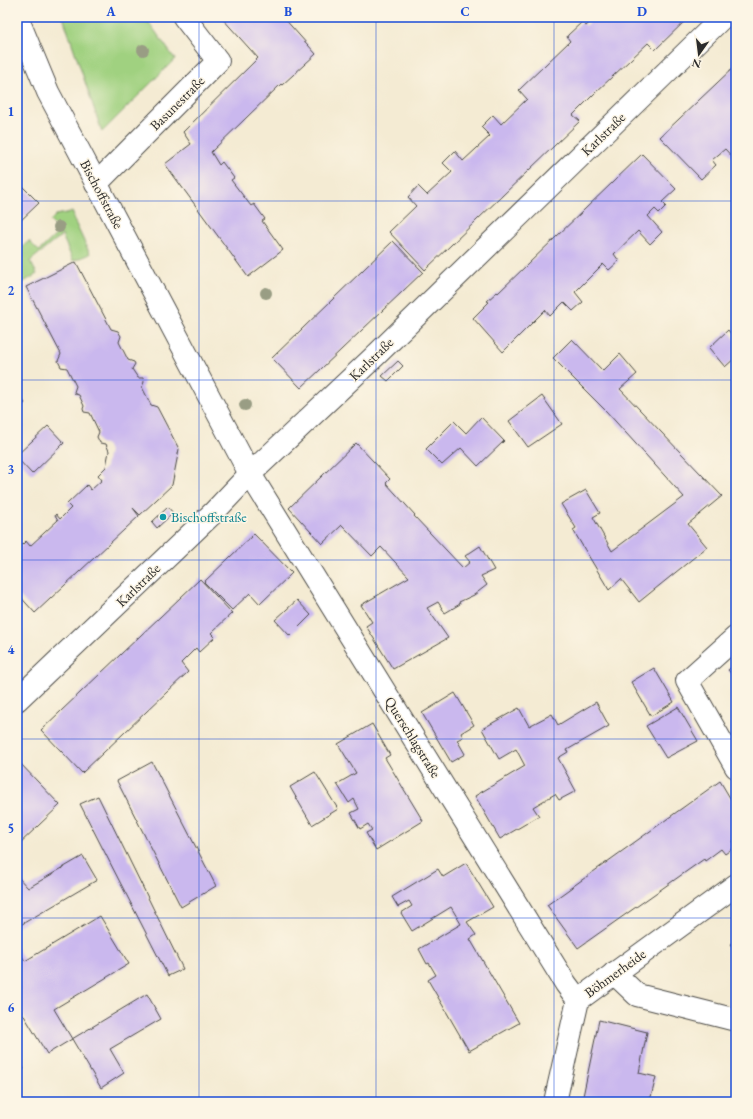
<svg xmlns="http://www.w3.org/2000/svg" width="753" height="1119" font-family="'EB Garamond',serif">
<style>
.green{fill:#a0d180;stroke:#667e56}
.building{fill:#cab8ee}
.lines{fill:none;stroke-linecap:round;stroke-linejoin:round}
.minor-casing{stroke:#494844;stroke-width:24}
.minor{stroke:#fff;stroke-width:22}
.tree{fill:#999d84}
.grid{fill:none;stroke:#1d4ed8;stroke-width:1;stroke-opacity:0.55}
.culture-dot{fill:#0f9aa8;stroke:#fcf5e5;stroke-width:1.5}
.labels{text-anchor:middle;stroke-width:3;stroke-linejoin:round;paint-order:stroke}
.street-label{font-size:14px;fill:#2b2b2b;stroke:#fcf5e5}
.culture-label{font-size:14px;fill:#0d838f;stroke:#fcf5e5;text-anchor:start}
.neatline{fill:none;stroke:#1d4ed8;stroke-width:1.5}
.grid-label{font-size:13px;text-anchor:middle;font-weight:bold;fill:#1d4ed8}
</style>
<rect width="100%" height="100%" fill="#fcf5e5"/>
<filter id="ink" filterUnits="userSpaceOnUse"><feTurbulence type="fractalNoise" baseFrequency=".025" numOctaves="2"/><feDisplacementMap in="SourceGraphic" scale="8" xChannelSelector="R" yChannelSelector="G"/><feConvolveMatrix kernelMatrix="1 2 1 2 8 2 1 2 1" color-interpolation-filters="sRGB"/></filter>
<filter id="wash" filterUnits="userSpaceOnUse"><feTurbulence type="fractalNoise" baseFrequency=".012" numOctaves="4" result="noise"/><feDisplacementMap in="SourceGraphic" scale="16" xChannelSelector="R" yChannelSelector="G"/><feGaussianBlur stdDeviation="0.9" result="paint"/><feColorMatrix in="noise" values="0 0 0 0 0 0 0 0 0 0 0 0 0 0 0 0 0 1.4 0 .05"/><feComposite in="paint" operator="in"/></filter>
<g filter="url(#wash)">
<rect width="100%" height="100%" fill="#f4ebd3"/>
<g class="green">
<polygon points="63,17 145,17 175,59 102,132"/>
<polygon points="72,212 74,216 73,218 90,254 73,261 62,235 30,261 37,274 22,283 17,277 17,252 29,241 39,251 60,231 50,221 56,215"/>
</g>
<g id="blocks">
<g class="building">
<polygon points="221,17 283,17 316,54 282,85 281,84 211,152 219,165 222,162 234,178 231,180 251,206 254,204 265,219 262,221 283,250 248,277 165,164 191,144 183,132 258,58"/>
<polygon points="596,17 689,17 655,50 648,43 595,93 573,115 580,121 425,270 389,232 416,206 408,197 418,186 427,195 452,172 443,163 455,151 463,161 490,136 481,127 493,115 501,124 527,99 519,90 570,41 567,37 568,35 582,22 586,26"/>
<polygon points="736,65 736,161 725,149 712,160 716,165 701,179 660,137"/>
<polygon points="642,154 676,189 662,202 666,206 659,213 655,209 648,216 662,232 650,244 638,231 614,254 619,261 609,270 603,264 575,292 583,302 573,311 564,302 550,316 545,310 503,352 473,318 489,302 487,301 497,292 498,293"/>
<polygon points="17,181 39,203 17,224"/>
<polygon points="393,241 423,272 301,388 272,358"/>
<polygon points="76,262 111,329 118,331 121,336 119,342 128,360 134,362 135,364 132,369 138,378 143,378 144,382 142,387 151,405 157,407 179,449 172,485 140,515 133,508 139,516 35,613 17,593 17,550 26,541 30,546 58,520 55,515 56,514 60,519 71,508 67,504 87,485 91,490 102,480 98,475 106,467 109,451 106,444 100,443 97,437 99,432 90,413 84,412 83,409 84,406 79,395 75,394 74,392 76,386 67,368 61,367 58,361 61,354 26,287"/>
<polygon points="728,330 736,340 736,357 725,367 709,348"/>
<polygon points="572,339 603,371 620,354 637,374 620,389 722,496 688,524 707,547 639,602 621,579 609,590 573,530 576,528 561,504 586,490 600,513 593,517 612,551 684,497 606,411 553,358"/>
<polygon points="398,361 403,366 388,381 382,376"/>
<polygon points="17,394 25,403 17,411"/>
<polygon points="542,396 562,424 528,447 509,421"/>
<polygon points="481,417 504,441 478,466 461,448 442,465 426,449 454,421 466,433"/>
<polygon points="48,426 64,443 32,474 17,458 17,455"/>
<polygon points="356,443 390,479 386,483 415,515 414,516 463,568 470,562 465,556 480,546 494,570 481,576 487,585 474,595 459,602 460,604 445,613 438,602 427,608 448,638 393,669 366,626 372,622 361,605 409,577 381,547 372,556 342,525 322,544 289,508"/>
<polygon points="168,507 173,513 157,528 152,522"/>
<polygon points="254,534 292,573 260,604 250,593 232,610 204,582"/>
<polygon points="200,579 232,613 211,633 215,637 199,652 196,648 181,663 188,672 82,773 41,730"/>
<polygon points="297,600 311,615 290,636 275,620"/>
<polygon points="736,663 736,679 728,670"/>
<polygon points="654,668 674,702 651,716 631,682"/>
<polygon points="455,693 474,725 461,733 463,737 457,740 465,754 451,762 422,713"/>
<polygon points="596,702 609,726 567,750 568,752 558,758 576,791 559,800 555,794 533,807 539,816 500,839 475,796 525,766 516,749 499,759 482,729 519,708 529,726 552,714 558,725"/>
<polygon points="678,707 698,741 666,758 646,726"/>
<polygon points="372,724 390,755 385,758 423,821 376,850 366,833 372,830 368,824 360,829 351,813 359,809 354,799 349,803 337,784 356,773 338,744"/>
<polygon points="17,760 60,805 17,846"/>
<polygon points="152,762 216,886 181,907 117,781"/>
<polygon points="315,772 338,809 312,825 290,787"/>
<polygon points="720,781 736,808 736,839 733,841 736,846 725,854 721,849 705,861 704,859 578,948 547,905"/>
<polygon points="98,796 183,969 168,976 80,804"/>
<polygon points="83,856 97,880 17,927 17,876 28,888"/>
<polygon points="466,863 493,907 467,922 476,935 470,939 519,1023 469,1051 428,980 436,975 429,963 427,964 419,949 461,924 451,907 412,931 401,913 412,906 409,901 398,907 392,897 438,869 443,877"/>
<polygon points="100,916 129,964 54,1009 72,1039 147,994 161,1019 110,1049 124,1073 101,1088 72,1039 47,1054 17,1004 17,948 25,961"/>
<polygon points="736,940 736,952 730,944"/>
<polygon points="599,1020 647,1032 639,1073 656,1077 651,1097 650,1097 649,1102 582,1101"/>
<polygon points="17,1058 24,1069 17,1074"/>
</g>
</g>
</g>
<g filter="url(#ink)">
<use href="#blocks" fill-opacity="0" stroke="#494844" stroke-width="1"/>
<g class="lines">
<g class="minor-casing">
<g id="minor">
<polyline points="17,17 48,92 250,474 566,984 578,1000"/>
<polyline points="96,184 218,61 184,17"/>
<polyline points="736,637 687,681 736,767"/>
<polyline points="17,700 213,513 250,474 375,356 723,17"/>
<polyline points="614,973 637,995 736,1020"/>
<polyline points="555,1102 578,1000 736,885"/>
</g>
</g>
<use href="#minor" class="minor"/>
</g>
<g class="tree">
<circle cx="143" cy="50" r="6"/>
<circle cx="59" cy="227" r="6"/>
<circle cx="266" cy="293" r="6"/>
<circle cx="245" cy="405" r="6"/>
</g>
</g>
<path class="grid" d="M199 17V1102M376 17V1102M554 17V1102M17 201H736M17 380H736M17 560H736M17 739H736M17 918H736"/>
<circle class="culture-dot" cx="163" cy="517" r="4"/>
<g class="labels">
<g class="street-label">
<text transform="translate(177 103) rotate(-45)" y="5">Basunestraße</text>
<text transform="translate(603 134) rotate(-44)" y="5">Karlstraße</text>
<text transform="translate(102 194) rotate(62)" y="5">Bischoffstraße</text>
<text transform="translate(371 359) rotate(-44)" y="5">Karlstraße</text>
<text transform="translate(138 585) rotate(-44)" y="5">Karlstraße</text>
<text transform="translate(413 737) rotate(58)" y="5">Querschlagstraße</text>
<text transform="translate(615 973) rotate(-36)" y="5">Böhmerheide</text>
</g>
<g class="culture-label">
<text x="171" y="522">Bischoffstraße</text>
</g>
</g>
<rect width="753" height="1119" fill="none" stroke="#fcf5e5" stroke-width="44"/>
<g transform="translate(699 54) rotate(194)" stroke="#fcf5e5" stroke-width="3" paint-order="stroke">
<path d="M0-3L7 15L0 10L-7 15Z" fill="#2b2b2b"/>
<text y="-6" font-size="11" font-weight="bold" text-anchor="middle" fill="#2b2b2b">N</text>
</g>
<rect x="22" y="22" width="709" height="1075" class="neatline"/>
<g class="grid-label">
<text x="111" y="16">A</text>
<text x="288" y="16">B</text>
<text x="465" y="16">C</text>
<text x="642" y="16">D</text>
<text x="11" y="116">1</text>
<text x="11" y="295">2</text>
<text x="11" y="474">3</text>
<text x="11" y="654">4</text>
<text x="11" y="833">5</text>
<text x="11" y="1012">6</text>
</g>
</svg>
